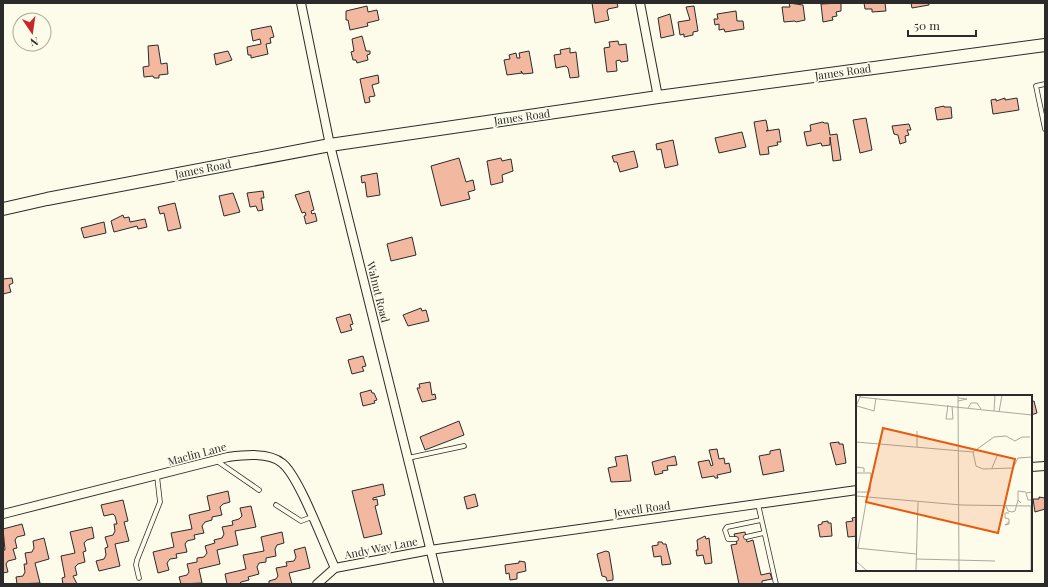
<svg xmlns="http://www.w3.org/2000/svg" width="1048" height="587" font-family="'Playfair Display',serif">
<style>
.building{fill:#f2b8a0;stroke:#2b2b2b}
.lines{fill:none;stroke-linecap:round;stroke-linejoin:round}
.lane-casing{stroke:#2b2b2b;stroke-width:5.5}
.street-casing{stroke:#2b2b2b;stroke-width:10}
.secondary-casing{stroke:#2b2b2b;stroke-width:14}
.lane{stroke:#fdfbea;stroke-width:4}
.street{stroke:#fdfbea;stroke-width:8}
.secondary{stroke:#fdfbea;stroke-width:12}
.labels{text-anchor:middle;stroke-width:3;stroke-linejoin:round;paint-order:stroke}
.street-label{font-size:11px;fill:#2b2b2b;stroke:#fdfbea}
.inset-road{fill:none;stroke:#a9a89e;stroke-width:1}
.view{fill:#e8590c;fill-opacity:0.15;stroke:#e8590c;stroke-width:2}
.inset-edge{fill:none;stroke:#2b2b2b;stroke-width:2}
</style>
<rect width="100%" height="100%" fill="#fdfbea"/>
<g class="building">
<polygon points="592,3 617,3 618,7 608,9 607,11 609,20 595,23"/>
<polygon points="789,3 803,5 805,20 796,22 795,21 784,22 782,7 790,7"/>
<polygon points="841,3 841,11 836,12 837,16 832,17 833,20 823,22 821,4"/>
<polygon points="864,3 885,3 886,11 872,12 872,9 865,9"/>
<polygon points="911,3 929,3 929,5 912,8"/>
<polygon points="367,6 368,12 377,10 379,20 367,23 368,26 350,30 348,20 346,20 346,11"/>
<polygon points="694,6 698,31 693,32 693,35 684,37 684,34 680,35 678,22 690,20 686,7"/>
<polygon points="736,11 737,21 743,21 744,29 725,32 724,29 719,30 719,24 715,25 714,19 718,19 717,14"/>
<polygon points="670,14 674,35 661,38 658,18"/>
<polygon points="271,26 274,37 270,38 271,43 266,44 268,54 251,58 251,55 248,55 247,47 261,44 260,39 253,41 251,30"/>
<polygon points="362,36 366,51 370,51 370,54 367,55 368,60 357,63 356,60 353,60 351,52 354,51 352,39"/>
<polygon points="618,41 619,45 626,44 628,61 621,62 620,60 616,61 617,71 607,72 604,48 610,47 609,42"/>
<polygon points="158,45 161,64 167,63 168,74 159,75 159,78 154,78 153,76 144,77 143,67 149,66 148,46"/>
<polygon points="570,48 570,53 576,52 579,77 570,78 568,68 566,66 556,68 554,55 561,54 560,50"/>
<polygon points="228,51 232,60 216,65 214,54"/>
<polygon points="529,51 533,73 523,74 521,71 522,73 507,75 504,60 510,59 509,55 516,53 517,58 520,58 519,53"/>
<polygon points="378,75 379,83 372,85 375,96 369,97 370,102 365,103 360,79"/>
<polygon points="1005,98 1005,100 1017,98 1019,110 993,114 991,100 996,99 996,101"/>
<polygon points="944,106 944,107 951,107 952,118 937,120 935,108"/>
<polygon points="866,118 872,150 860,153 853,120"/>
<polygon points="766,120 768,130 766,131 779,129 781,142 777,142 778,145 768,147 769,154 760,155 754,122"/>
<polygon points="823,122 824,123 828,123 830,135 837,134 841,160 833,161 830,137 830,145 822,146 821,143 807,146 804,132 811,131 810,125"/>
<polygon points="909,124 911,130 907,130 909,135 905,136 906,142 900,144 898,135 894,134 892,126"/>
<polygon points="742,132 746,147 719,153 715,138"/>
<polygon points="673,140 678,165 665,168 661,149 657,150 656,144"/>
<polygon points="634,151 638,167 620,172 617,162 614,162 612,156"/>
<polygon points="459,158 466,182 473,180 475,190 468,192 470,199 441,206 431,166"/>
<polygon points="501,158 502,161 511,159 513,171 502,175 503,182 491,185 487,161"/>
<polygon points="377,173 380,195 367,197 365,182 362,183 361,176"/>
<polygon points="263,191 264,198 261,198 263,210 258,211 256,206 250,207 247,193"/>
<polygon points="309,191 314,210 311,211 312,214 315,213 317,221 306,224 304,216 306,215 305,212 302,213 295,195"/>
<polygon points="233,193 240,212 224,216 219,196"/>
<polygon points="175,203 181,228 168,231 164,213 160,214 158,207"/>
<polygon points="123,215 124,218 129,217 130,222 145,219 147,227 138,229 137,226 114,232 111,221"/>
<polygon points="104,222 106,233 84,238 81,228"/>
<polygon points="412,237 416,255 391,261 387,244"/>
<polygon points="12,278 13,283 9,285 11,292 3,294 3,279"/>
<polygon points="421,308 422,311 426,310 429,321 408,326 403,315"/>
<polygon points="350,314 353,324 350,325 352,330 341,333 336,318"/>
<polygon points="363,356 366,366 362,367 364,371 352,374 348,360"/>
<polygon points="430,382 432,395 435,394 436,399 422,402 417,388 420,388 419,384"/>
<polygon points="371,390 372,393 374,393 377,400 374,401 375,403 363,406 360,393"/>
<polygon points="1034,401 1037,413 1031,415 1031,402"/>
<polygon points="459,421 464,435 425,450 420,437"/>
<polygon points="839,442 839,444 843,444 846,463 836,465 830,443"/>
<polygon points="717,449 719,459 724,458 725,464 729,463 731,472 717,475 718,478 715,478 714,476 702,478 698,462 709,460 711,466 713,465 709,450"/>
<polygon points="780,449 784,471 763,475 759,456 770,454 770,451"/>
<polygon points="627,455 631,481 611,482 608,468 617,466 615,457"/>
<polygon points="675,456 677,465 667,466 668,470 662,471 663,473 655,475 652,462"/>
<polygon points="383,484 385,495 373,498 373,500 377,499 378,505 375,506 382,534 364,538 352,491"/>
<polygon points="228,491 230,502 223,504 220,507 222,515 212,517 212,520 205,522 202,526 204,533 194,535 195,539 187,541 185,544 187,552 176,554 177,558 170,559 167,563 169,570 158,573 153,552 174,547 171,533 192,529 189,515 210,510 207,496"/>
<polygon points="475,494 478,506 467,509 464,497"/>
<polygon points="1039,497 1045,498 1045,509 1035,512 1033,499 1039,499"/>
<polygon points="123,500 128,521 124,522 129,541 115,544 120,566 99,571 96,561 104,559 106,555 105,548 108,547 105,537 113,535 115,531 114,524 117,524 115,516 113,514 104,516 101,505"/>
<polygon points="251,506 256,527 235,531 238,545 217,550 220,564 199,569 202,583 181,584 179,577 187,575 189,572 187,564 197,562 197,558 204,557 207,553 205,546 215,543 214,540 222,538 224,534 222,527 233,525 232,521 239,519 242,516 240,508"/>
<polygon points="857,517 857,536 848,537 846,522 853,521 852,518"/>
<polygon points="828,521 828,523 831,523 832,536 820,537 818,525 822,524 822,522"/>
<polygon points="22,524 25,535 17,537 15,540 17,548 13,549 16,559 8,561 6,564 8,572 3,573 3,550 5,550 3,529"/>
<polygon points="92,527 94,538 87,540 84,543 86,551 83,552 85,562 78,564 75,567 77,575 73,576 77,584 63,584 62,578 65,577 61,556 75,553 70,532"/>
<polygon points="282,532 284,543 277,545 275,549 276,556 266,558 266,562 259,563 257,567 259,574 248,577 249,580 241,582 239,584 227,584 225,574 246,569 243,555 264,551 261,537"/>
<polygon points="745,532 747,542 753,540 761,575 770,573 772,579 762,581 762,584 739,584 731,545 737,544 734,534"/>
<polygon points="705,536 706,539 709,538 712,563 705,564 703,555 697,556 696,550 698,550 697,540"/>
<polygon points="44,538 49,559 35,563 40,583 17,584 16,577 23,576 25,572 24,564 27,564 25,553 32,552 34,548 33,541"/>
<polygon points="658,542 662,542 663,544 666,544 671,564 662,565 661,556 654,557 652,546 658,545"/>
<polygon points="305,547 310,568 289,573 292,584 269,584 269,581 276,579 278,576 276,568 287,566 286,562 294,561 296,557 294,550"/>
<polygon points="606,551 609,552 613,576 613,580 607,581 606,577 602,576 597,554"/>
<polygon points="519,561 525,562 526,571 517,573 517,579 510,580 509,573 506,574 505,565 519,563"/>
</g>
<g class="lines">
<g class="lane-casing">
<g id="lane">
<polyline points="1045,84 1036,86 1045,129"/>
<polyline points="408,458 464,446"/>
<polyline points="217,461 259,490"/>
<polyline points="758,504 776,584"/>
<polyline points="276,505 301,521 312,517"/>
<polyline points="746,537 764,533"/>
<polyline points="736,539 728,539 725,530 727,527 761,520"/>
<polyline points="139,578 136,565 137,560 160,502 157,476"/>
</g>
</g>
<g class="street-casing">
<g id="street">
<polyline points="301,3 330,145 439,584"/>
<polyline points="640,3 658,97"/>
<polyline points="1031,467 1045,466"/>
<path d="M3 514 228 457C244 455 269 452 282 463 299 476 324 545 335 568"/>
<polyline points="317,584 335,568 430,550 857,490"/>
</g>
</g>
<g class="secondary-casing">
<polyline id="secondary" points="3,209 47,199 330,145 658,97 1045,45"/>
</g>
<use href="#lane" class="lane"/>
<use href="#street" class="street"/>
<use href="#secondary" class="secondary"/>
</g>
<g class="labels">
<g class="street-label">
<text transform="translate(843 72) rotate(-8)" y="4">James Road</text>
<text transform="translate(522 117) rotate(-8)" y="4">James Road</text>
<text transform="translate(203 169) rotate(-11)" y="4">James Road</text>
<text transform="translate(378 292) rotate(76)" y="4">Walnut Road</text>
<text transform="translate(197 454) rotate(-15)" y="4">Maclin Lane</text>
<text transform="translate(642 509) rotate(-8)" y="4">Jewell Road</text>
<text transform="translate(381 548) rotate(-11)" y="4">Andy Way Lane</text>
</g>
</g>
<g transform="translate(856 395)">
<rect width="176" height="176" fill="#fdfbea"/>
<path class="inset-road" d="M102 0 103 176M3 2 176 20M102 3 111 4 102 6M92 10 90 24H97L96 11M0 11 5 0M1 11 18 16 20 3M112 13 115 8H121L125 14M138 16 139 0M143 17 146 0M0 47 117 57 138 42 150 41 159 46 166 42H174M61 52V36M117 57 120 71 127 74 157 73 162 63 176 62M0 72 8 73V77M136 73 141 61M0 78H15L14 97H0M0 101 105 110 176 111M162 105V96L170 97M176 105H172L170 98 176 97M150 111 152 116 156 117 159 116 162 105 165 108M153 127 149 130 153 129V124L149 123V118H153M0 153 60 159M2 153 11 102M60 164 139 166M0 166 11 176M60 176 62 107M175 176V111"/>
<path class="view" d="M27 33 159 64 142 138 10 107Z"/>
<rect width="176" height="176" class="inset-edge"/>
</g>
<rect width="1048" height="587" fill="none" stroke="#2b2b2b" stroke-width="8"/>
<g transform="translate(32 32) rotate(167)"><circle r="19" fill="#fdfbea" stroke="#a9a89e"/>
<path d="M0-3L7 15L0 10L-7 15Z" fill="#c62828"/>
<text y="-6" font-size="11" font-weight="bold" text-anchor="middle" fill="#2b2b2b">N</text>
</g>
<path d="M908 30v6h68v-6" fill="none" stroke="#2b2b2b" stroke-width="2"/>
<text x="914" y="30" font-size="12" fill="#2b2b2b" stroke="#fdfbea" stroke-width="3" paint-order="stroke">50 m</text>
</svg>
